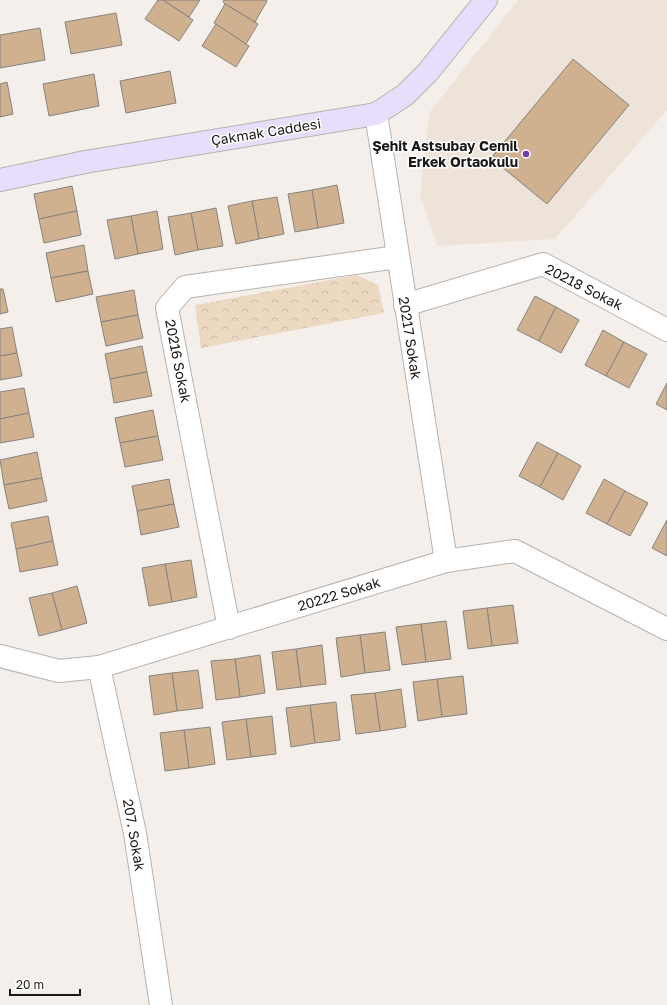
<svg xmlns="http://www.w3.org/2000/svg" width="667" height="1005" font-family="'Golos Text',sans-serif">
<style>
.built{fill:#ede3d8}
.forest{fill:url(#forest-crowns)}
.building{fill:#cfb190;stroke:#87837e}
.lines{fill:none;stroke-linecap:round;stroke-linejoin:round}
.minor-casing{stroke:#b7b2ae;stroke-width:24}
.secondary-casing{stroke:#b7b2ae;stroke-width:24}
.minor{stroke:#fff;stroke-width:22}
.secondary{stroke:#e8defb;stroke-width:22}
.poi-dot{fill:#6d3cb3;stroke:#fff;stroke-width:1.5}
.labels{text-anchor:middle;stroke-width:3;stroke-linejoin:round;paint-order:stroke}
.street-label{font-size:14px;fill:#1a1917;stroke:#fff}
.poi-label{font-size:14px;font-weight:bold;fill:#1a1917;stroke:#fff;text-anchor:end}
</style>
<defs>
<pattern id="forest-crowns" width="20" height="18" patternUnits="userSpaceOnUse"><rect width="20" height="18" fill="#edd9c2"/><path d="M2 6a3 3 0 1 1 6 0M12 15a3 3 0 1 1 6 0" fill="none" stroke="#cbbaa6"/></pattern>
</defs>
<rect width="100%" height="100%" fill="#f4efea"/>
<polygon class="built" points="518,0 667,0 667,110 555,239 437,246 420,195 429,113"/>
<polygon class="forest" points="357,275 378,285 384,313 201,348 195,305"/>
<g class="building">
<polygon points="158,0 163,0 193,20 179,41 145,19"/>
<polygon points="163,0 200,0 189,17"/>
<polygon points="224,0 266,0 267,1 255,22 225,4 223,2"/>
<polygon points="225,4 258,24 246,44 214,23"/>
<polygon points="116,13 122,45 71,54 65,22"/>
<polygon points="216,24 249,46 236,67 202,46"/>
<polygon points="40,28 45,60 0,68 0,35"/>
<polygon points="573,59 629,105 547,204 491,158"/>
<polygon points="170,71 176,103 126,113 120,81"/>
<polygon points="94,74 99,106 49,116 43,84"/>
<polygon points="7,82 13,114 0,117 0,84"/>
<polygon points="337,185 344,223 318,228 312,190"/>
<polygon points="72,186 77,211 39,219 34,194"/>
<polygon points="312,190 318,228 295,232 288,194"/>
<polygon points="277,197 284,234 259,239 252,201"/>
<polygon points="252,201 259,239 236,244 228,206"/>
<polygon points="216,208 223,246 198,250 191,213"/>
<polygon points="77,211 81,235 44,243 39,219"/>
<polygon points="157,211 163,249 138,254 131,216"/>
<polygon points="191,213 198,250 175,255 168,217"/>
<polygon points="131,216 138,254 115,259 107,220"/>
<polygon points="84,245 88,271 51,278 46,253"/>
<polygon points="88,271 93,294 56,302 51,278"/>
<polygon points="0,289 3,289 8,312 0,314"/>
<polygon points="134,290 138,315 101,322 96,297"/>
<polygon points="535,296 556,307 539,341 517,330"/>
<polygon points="556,307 579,320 561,353 539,341"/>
<polygon points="138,315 143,338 106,346 101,322"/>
<polygon points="12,327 17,353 0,356 0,329"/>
<polygon points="603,330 624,342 606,376 585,365"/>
<polygon points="624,342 647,354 629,388 606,376"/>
<polygon points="142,346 147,372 110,379 105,354"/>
<polygon points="17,353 22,376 0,380 0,356"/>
<polygon points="147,372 152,396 114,403 110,379"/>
<polygon points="667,383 667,410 656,404"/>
<polygon points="24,388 29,413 0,419 0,392"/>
<polygon points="153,410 158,436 120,443 115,418"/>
<polygon points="29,413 34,437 0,443 0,419"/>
<polygon points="158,436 163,460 125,467 120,443"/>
<polygon points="537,442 558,453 540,487 519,476"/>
<polygon points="37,452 42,478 4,485 0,460"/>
<polygon points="558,453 581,466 563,500 540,487"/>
<polygon points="42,478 47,501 9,509 4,485"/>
<polygon points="169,479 174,504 137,511 132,486"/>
<polygon points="604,479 625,491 607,524 586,513"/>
<polygon points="625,491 648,503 630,536 607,524"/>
<polygon points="174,504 179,527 141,535 137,511"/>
<polygon points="48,516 53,541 16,549 11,523"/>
<polygon points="667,520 667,556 652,548"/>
<polygon points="53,541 58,565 20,572 16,549"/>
<polygon points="191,560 197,597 172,602 165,564"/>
<polygon points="165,564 172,602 149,606 142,568"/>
<polygon points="77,586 87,623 62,630 52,593"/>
<polygon points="52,593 62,630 39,636 29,598"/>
<polygon points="513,605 518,643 492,646 487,608"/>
<polygon points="487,608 492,646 468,649 463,611"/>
<polygon points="446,621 451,659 426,662 421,624"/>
<polygon points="421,624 426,662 402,665 396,627"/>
<polygon points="385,632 390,670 365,673 360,635"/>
<polygon points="360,635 365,673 341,677 336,638"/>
<polygon points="322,645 326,684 301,687 296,649"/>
<polygon points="296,649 301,687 277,690 272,652"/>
<polygon points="260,655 265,693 240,697 235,659"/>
<polygon points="235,659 240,697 216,700 211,661"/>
<polygon points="198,670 203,708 177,711 172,673"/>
<polygon points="172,673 177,711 154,715 149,676"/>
<polygon points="463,676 467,714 442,717 437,679"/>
<polygon points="437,679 442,717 418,721 413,682"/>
<polygon points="401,689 406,727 380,731 375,693"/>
<polygon points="375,693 380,731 356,734 351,695"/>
<polygon points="336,702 340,740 315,743 310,705"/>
<polygon points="310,705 315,743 291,747 286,708"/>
<polygon points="272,716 276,754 251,757 246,719"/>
<polygon points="246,719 251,757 227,760 222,722"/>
<polygon points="210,727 215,764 189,768 184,730"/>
<polygon points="184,730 189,768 165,771 160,733"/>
</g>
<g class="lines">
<g class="minor-casing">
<g id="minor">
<polyline points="376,114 446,561"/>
<polyline points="405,305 543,264 667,330"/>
<polyline points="229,628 167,308 185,287 397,257"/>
<polyline points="0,656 59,671 99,667 446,561 515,551 667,629"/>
<polyline points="99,667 135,833 161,1005"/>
</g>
</g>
<g class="secondary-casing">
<polyline id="secondary" points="0,180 85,162 376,114 405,95 428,72 486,0"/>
</g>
<use href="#minor" class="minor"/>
<use href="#secondary" class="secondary"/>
</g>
<circle class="poi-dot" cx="526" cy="154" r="4"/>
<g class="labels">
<g class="street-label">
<text transform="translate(266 132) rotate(-9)" y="5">Çakmak Caddesi</text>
<text transform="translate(584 287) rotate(27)" y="5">20218 Sokak</text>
<text transform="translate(410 338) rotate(81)" y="5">20217 Sokak</text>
<text transform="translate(178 361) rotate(79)" y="5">20216 Sokak</text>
<text transform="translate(339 594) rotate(-17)" y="5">20222 Sokak</text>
<text transform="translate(134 835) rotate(80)" y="5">207. Sokak</text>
</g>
<g class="poi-label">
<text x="518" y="151">Şehit Astsubay Cemil<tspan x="518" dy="16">Erkek Ortaokulu</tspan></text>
</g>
</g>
<path d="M10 989v6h70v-6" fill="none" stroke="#1a1917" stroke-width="2"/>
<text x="16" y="989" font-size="12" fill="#1a1917" stroke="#ffffff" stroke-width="3" paint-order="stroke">20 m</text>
</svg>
